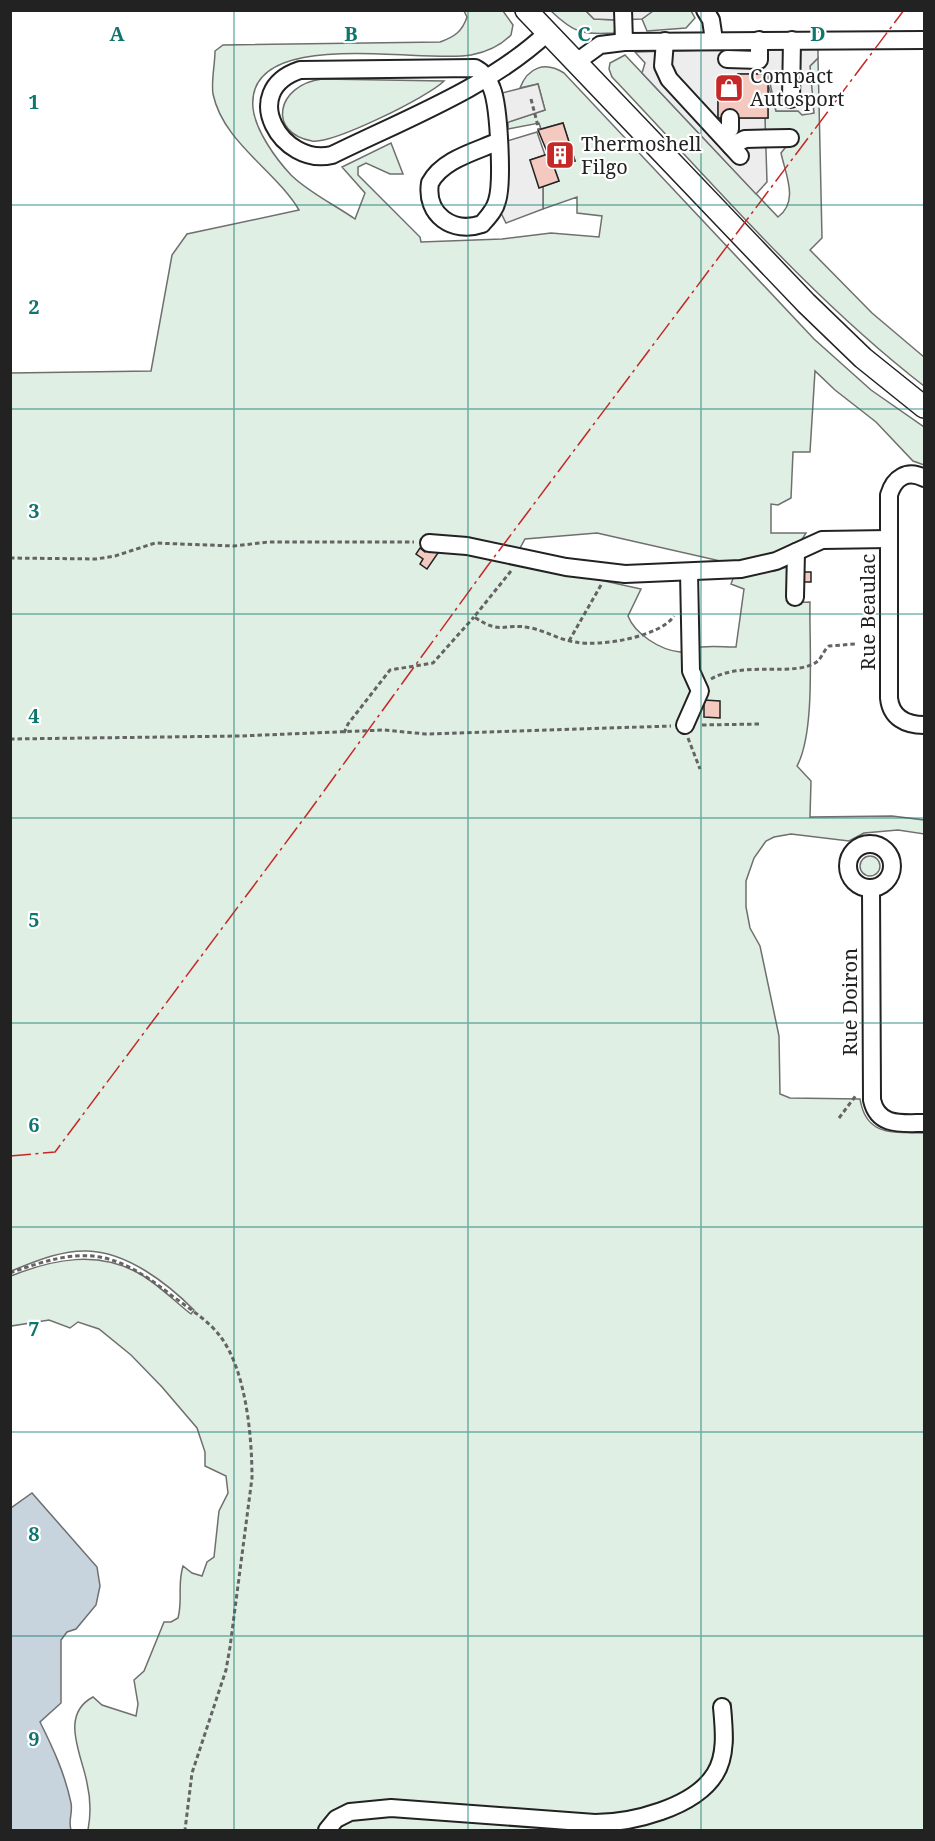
<svg xmlns="http://www.w3.org/2000/svg" width="935" height="1841" font-family="'Noto Serif',serif">
<style>
.green{fill:#e0efe3;stroke:#6f6f6f;stroke-width:1.5;fill-rule:evenodd}
.parking{fill:#ededed;stroke:#6f6f6f;stroke-width:1.5}
.water{fill:#c7d3dd;stroke:#6f6f6f;stroke-width:1.5}
.building{fill:#f3c9c0;stroke:#222;stroke-width:1.5}
.lines{fill:none;stroke-linecap:round;stroke-linejoin:round}
.minor-casing{stroke:#222;stroke-width:20}
.major-casing{stroke:#222;stroke-width:24}
.path{stroke:#646464;stroke-width:3;stroke-dasharray:4.5 3;stroke-linecap:butt}
.minor{stroke:#fff;stroke-width:16}
.major{stroke:#fff;stroke-width:21}
.power{stroke:#c62828;stroke-width:1.5;stroke-dasharray:21 4.5 3 4.5;stroke-linecap:butt}
.grid{fill:none;stroke:#0f766e;stroke-width:1.5;stroke-opacity:0.55}
.labels{text-anchor:middle;stroke-width:4.5;stroke-linejoin:round;paint-order:stroke}
.poi-label{font-size:20px;fill:#222;stroke:#fff;text-anchor:start}
.street-label{font-size:20px;fill:#222;stroke:#fff}
.grid-label{font-size:20px;text-anchor:middle;font-weight:bold;fill:#0f766e;stroke:#fff;stroke-width:4.5;stroke-linejoin:round;paint-order:stroke}
</style>
<rect width="100%" height="100%" fill="#fff"/>
<g class="green">
<polygon points="653,10 691,11 695,18 686,28 647,31 642,19"/>
<path d="M464 11H503L513 25 511 35C500 46 487 52 471 55 424 64 245 25 253 108 255 130 276 159 291 175 308 192 335 205 355 219L365 193 342 167 391 143 403 174H390L366 163 358 167V175L420 237 421 242 502 239 551 233 599 237 602 216 577 213V197L543 209V186L559 181 554 167 575 161 563 123 541 129 539 123 508 129V122L545 110 538 84 520 88C528 67 545 61 564 73L814 339 871 390 924 427V465L913 461 876 422 835 390 815 371 810 452H793L791 498 778 505 771 504V533H806L798 546 767 560 774 571 790 566 788 603 810 602C809 644 816 731 797 766L811 781 810 817 892 816 924 820V834L898 830 864 833 849 841 791 834 774 837 766 841 754 858 746 881V907L750 928 760 946 779 1036 780 1094 790 1098 860 1099C866 1137 894 1132 924 1133V1830H333L346 1820 401 1813 633 1826 725 1768 733 1742 731 1703 724 1700 716 1706 715 1757 707 1776 668 1804 618 1819 357 1803 338 1810 320 1830H88C91 1814 91 1800 87 1783 82 1755 59 1715 93 1697L102 1705 136 1716 138 1704 134 1680 144 1671 164 1622H171L178 1618C183 1599 177 1586 183 1566L192 1573 202 1576 207 1562 214 1557 219 1511 228 1493 226 1476 205 1466V1452L197 1428 162 1387 131 1355 99 1329 78 1322 70 1328 49 1320 11 1326V1276C53 1259 98 1250 140 1274 158 1284 174 1301 191 1314L194 1310C167 1283 127 1252 87 1251 61 1250 34 1262 11 1271V373L151 371 172 255 187 234 299 210C275 170 223 142 213 94 211 81 215 64 215 51L223 45 440 42C454 37 462 32 467 17ZM597 533 738 565 731 584 744 589 736 647C723 647 706 645 693 648 688 649 686 652 680 652 660 650 635 634 628 616L641 589 513 561 525 539Z"/>
<path d="M551 11H586L594 19 617 20 614 33C582 35 574 33 551 11Z"/>
<path d="M625 55 778 217C799 201 786 176 781 153L785 148 796 144 795 131H765V118H768V84L776 111H798L811 90 810 66 818 58 822 238 810 250 872 313 924 357V386C809 297 712 182 612 77L609 69 610 63Z"/>
<path d="M322 79 444 81C428 97 333 144 312 141 267 133 276 85 322 79Z"/>
<circle cx="870" cy="866" r="10"/>
</g>
<g class="parking">
<polygon points="586,11 653,11 642,19 617,20 594,19"/>
<polygon points="818,47 818,58 810,66 814,113 802,115 798,111 776,111 768,74 738,74 738,82 718,83 718,118 765,118 767,182 756,194 642,73 645,63 635,52"/>
<polygon points="538,84 545,110 497,126 494,95"/>
<polygon points="537,132 545,155 530,160 543,186 543,209 506,223 497,205 497,144"/>
</g>
<path class="water" d="M32 1493 97 1567 100 1586 96 1605 76 1629 67 1632 61 1640V1703L40 1722C53 1748 65 1774 71 1803 73 1813 68 1820 71 1830H11V1508Z"/>
<g class="building">
<polygon points="738,74 768,74 768,118 718,118 718,83 738,82"/>
<polygon points="563,123 575,161 554,167 559,181 539,188 530,160 548,154 538,130"/>
<polygon points="429,547 438,553 427,569 420,564 423,559 416,554 420,548 425,552"/>
<rect x="802" y="572" width="9" height="10"/>
<polygon points="704,700 720,701 720,718 704,717"/>
</g>
<g class="lines">
<g class="minor-casing">
<g id="minor">
<polyline points="623,10 624,42"/>
<polyline points="705,10 711,20 714,40"/>
<polyline points="665,41 663,66 669,79 740,156"/>
<polyline points="727,59 759,60 759,40"/>
<polyline points="575,63 600,45 624,42 924,40"/>
<polyline points="791,99 792,40"/>
<polyline points="723,137 730,129 730,118"/>
<path d="M497 142C474 152 442 160 430 183 425 215 453 234 482 224 488 217 495 210 497 201 503 183 499 107 492 89 489 80 483 72 475 68L300 70C237 91 282 167 332 155 403 120 490 87 547 33"/>
<polyline points="731,146 745,139 790,138"/>
<path d="M924 478C907 469 894 478 889 495V698C891 718 906 725 924 725"/>
<polyline points="429,543 467,546 566,567 625,574 741,569 776,561 822,540 889,539"/>
<polyline points="795,597 796,552"/>
<polyline points="685,725 700,691 691,671 689,572"/>
<circle cx="870" cy="866" r="22"/>
<path d="M871 889 872 1100C878 1127 902 1123 924 1123"/>
<path d="M327 1830 336 1819 350 1812 391 1808 595 1823C631 1823 694 1808 715 1774 727 1755 724 1729 722 1707"/>
</g>
</g>
<g class="major-casing">
<polyline id="major" points="526,10 806,303 863,358 924,407"/>
</g>
<g class="path">
<polyline points="728,77 728,83"/>
<polyline points="531,99 539,130"/>
<polyline points="10,558 96,559 115,556 155,543 234,546 268,542 414,542"/>
<path d="M511 571 474 617C503 636 503 622 531 628 546 631 560 640 575 642 600 647 660 637 674 616"/>
<polyline points="569,641 601,585"/>
<path d="M711 679C744 660 797 678 818 661 822 657 824 650 829 646L855 644"/>
<polyline points="702,725 760,724"/>
<polyline points="344,733 348,724 390,670 433,663 474,617"/>
<polyline points="688,738 700,769"/>
<polyline points="10,739 240,736 384,730 426,734 671,726"/>
<polyline points="845,1045 858,1044"/>
<polyline points="839,1118 857,1094"/>
<path d="M10 1273C82 1247 110 1247 171 1295 187 1307 208 1320 220 1336 246 1370 252 1436 252 1478L230 1647 226 1670 192 1773 185 1830"/>
</g>
<use href="#minor" class="minor"/>
<use href="#major" class="major"/>
<polyline class="power" points="10,1156 55,1152 308,813 486,568 904,10"/>
</g>
<path class="grid" d="M234 10V1830M468 10V1830M701 10V1830M10 205H924M10 409H924M10 614H924M10 818H924M10 1023H924M10 1227H924M10 1432H924M10 1636H924"/>
<defs>
<g id="shop-square" transform="scale(1.5)"><rect x="-9" y="-9" width="18" height="18" rx="4" fill="#c62828" stroke="#fff"/><path d="M-5-2.5h2.3a2.7 3.5 0 0 1 5.4 0H5L5.5 6h-11ZM-1.5-2.5h3a1.5 2.3 0 0 0-3 0Z" fill="#fff"/></g>
<g id="building-square" transform="scale(1.5)"><rect x="-9" y="-9" width="18" height="18" rx="4" fill="#c62828" stroke="#fff"/><path d="M-4-6H4V6H1V3H-1V6H-4ZM-2.5-4.3h1.7v1.8h-1.7ZM.8-4.3h1.7v1.8H.8ZM-2.5-1h1.7V.8h-1.7ZM.8-1h1.7V.8H.8Z" fill="#fff"/></g>
</defs>
<g fill-rule="evenodd">
<use href="#shop-square" x="729" y="88"/>
<use href="#building-square" x="560" y="155"/>
</g>
<g class="labels">
<g class="poi-label">
<text x="750" y="83">Compact<tspan x="750" dy="23">Autosport</tspan></text>
<text x="581" y="151">Thermoshell<tspan x="581" dy="23">Filgo</tspan></text>
</g>
<g class="street-label">
<text transform="translate(868 612) rotate(-90)" y="7">Rue Beaulac</text>
<text transform="translate(850 1002) rotate(-90)" y="7">Rue Doiron</text>
</g>
</g>
<g class="grid-label">
<text x="117" y="41">A</text>
<text x="351" y="41">B</text>
<text x="584" y="41">C</text>
<text x="818" y="41">D</text>
<text x="34" y="109">1</text>
<text x="34" y="314">2</text>
<text x="34" y="518">3</text>
<text x="34" y="723">4</text>
<text x="34" y="927">5</text>
<text x="34" y="1132">6</text>
<text x="34" y="1336">7</text>
<text x="34" y="1541">8</text>
<text x="34" y="1746">9</text>
</g>
<rect width="935" height="1841" fill="none" stroke="#222222" stroke-width="24"/>
</svg>
